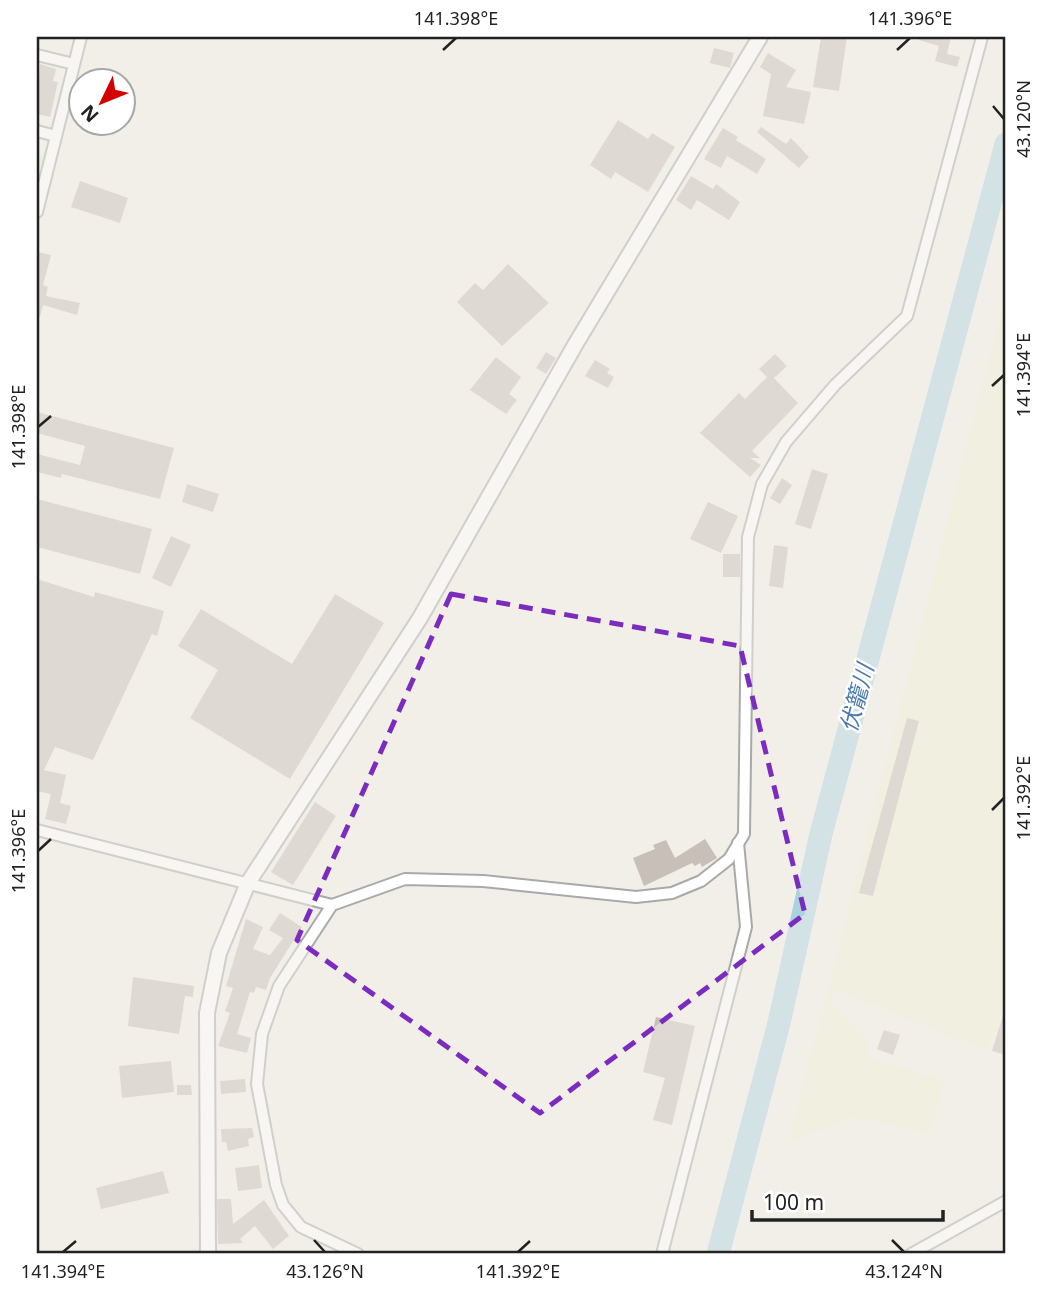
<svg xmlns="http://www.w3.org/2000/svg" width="1043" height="1291" font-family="'Noto Sans','Noto Sans JP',sans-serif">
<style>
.farmland{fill:#eef0d5}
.park{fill:#c8facc}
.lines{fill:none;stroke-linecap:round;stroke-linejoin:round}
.river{stroke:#aad3df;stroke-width:23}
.building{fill:#c7bfb8}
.minor-casing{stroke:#a9a9a9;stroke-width:14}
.tertiary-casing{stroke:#a9a9a9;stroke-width:18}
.minor{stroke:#fff;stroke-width:10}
.tertiary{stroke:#fff;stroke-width:14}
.marked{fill:none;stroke:#7b2cbf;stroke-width:5;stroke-dasharray:14 9;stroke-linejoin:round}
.ticks{fill:none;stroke:#222;stroke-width:2.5}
.labels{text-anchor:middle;stroke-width:5;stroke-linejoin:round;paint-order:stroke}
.water-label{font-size:23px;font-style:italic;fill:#4a7aab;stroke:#fff}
.neatline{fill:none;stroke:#222;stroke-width:2.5}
.ticks-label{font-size:18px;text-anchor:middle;fill:#222}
</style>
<rect width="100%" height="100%" fill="#f2efe9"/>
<polygon class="farmland" points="1006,294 1006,910 1000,927 1006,933 1006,1004 987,1051 835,989 830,1005 863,1033 871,1058 944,1081 931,1133 854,1117 789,1142"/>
<polygon class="park" points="37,136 41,136 38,154 45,156 37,188"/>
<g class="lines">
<polyline class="river" points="718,1254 779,1023 821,834 1006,144"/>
</g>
<g class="building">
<polygon points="821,37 847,37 839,91 813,87"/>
<polygon points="919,37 951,37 947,54 960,57 957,67 935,61 939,46 919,40"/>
<polygon points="714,48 734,53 730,68 710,63"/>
<polygon points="768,53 796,70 786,87 811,92 804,124 763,116 771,74 760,67"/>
<polygon points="40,64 56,69 53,81 58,82 50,117 37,114"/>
<polygon points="618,120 648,139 652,133 675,147 648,192 615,172 611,179 590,165"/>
<polygon points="761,127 786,144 791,138 809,157 799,168 757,132"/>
<polygon points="723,128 738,137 736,140 766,159 757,174 727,156 721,168 704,159"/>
<polygon points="691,176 713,189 716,184 740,202 729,220 697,200 691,210 676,200"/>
<polygon points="80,181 128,198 120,223 71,207"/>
<polygon points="38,252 51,255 43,285 48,287 46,296 80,303 77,315 43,305 40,317 37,316"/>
<polygon points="508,264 549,303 502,346 457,302 475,283 483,290"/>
<polygon points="546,352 556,358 546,374 536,368"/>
<polygon points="775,354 787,366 774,378 798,403 752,451 760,458 750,458 761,465 750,477 700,433 739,393 745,399 767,377 759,369"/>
<polygon points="496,357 521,377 509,394 517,400 506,414 470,390"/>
<polygon points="595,360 610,369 607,373 614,377 608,388 585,376"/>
<polygon points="37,412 174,448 160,499 62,474 61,478 37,472 37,454 80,465 85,446 37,433"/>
<polygon points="812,469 828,474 811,529 795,524"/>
<polygon points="782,478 792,485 780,504 770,498"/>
<polygon points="187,484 219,494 213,512 182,502"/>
<polygon points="37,499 152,529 140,574 37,547"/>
<polygon points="708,502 738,516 721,553 690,539"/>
<polygon points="171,536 191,545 171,587 152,578"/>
<polygon points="774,545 788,547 783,588 769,586"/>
<rect x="723" y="554" width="17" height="23"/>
<polygon points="37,579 94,597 95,592 164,611 157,636 152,634 93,760 55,747 44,770 66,775 60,803 71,806 66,824 45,819 51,794 37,791"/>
<polygon points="335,594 384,623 290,779 190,718 218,670 178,646 201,609 292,664"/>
<polygon points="907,718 919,721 873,896 859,893"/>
<polygon points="315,802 336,816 293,885 271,872"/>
<polygon points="705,839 717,858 702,867 700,863 695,866 692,863 644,886 633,858 655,849 653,845 666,840 675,858"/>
<polygon points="280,913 302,927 270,978 266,990 256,987 254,993 250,992 237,1034 251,1038 247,1053 218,1046 230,1013 225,1011 233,988 226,986 246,919 263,927 253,949 270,955 283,938 269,930"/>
<polygon points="133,977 194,986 193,997 185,996 179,1034 128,1026"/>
<polygon points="1004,1012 1006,1012 1006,1055 992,1051"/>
<polygon points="656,1017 695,1026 672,1125 653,1120 665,1078 643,1072"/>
<polygon points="884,1030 900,1035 893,1055 877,1049"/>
<polygon points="171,1061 174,1092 122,1098 119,1066"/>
<polygon points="245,1079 246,1092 221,1094 220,1081"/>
<polygon points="177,1085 191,1085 192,1095 177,1095"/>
<polygon points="252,1128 254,1137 248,1139 249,1146 228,1151 226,1142 222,1142 221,1129"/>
<polygon points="259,1165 262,1188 238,1191 235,1168"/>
<polygon points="163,1171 169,1193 101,1209 96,1188"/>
<polygon points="217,1199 231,1199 233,1224 264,1200 289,1236 273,1249 255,1226 240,1239 243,1243 218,1244"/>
</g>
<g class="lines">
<g class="minor-casing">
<g id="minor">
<polyline points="37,55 74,64"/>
<polyline points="37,131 56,136"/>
<polyline points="37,212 81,37"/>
<polyline points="37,830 332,905 279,986 262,1034 257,1084 276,1185 283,1205 301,1227 358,1254"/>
<polyline points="332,905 405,879 483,881 636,897 672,893 701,881 729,859 744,834 748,537 762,484 786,442 835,385 907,316 982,37"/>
<polyline points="662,1254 746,927 738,843"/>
<polyline points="911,1254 1006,1201"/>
</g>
</g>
<g class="tertiary-casing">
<polyline id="tertiary" points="208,1254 207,1013 219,953 248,883 420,618 575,345 760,37"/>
</g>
<use href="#minor" class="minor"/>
<use href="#tertiary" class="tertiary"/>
</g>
<path d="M0 0H1043V1291H0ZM451 594 740 646 805 914 540 1113 297 940Z" fill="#f2efe9" fill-opacity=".55" fill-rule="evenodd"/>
<path class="marked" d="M451 594 740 646 805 914 540 1113 297 940Z"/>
<path class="ticks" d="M443 50 456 38M897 50 910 38M993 106 1004 119M992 386 1004 375M38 427 51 416M992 810 1004 798M38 851 51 839M314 1240 325 1252M892 1240 904 1252M63 1252 76 1241M518 1252 530 1241"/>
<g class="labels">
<g class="water-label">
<text transform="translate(857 698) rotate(-75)" y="8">伏籠川</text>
</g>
</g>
<rect width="1043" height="1291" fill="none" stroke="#ffffff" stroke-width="77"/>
<g transform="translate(102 102) rotate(227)"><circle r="33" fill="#ffffff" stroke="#a7a7a7" stroke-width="2"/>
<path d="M0-5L12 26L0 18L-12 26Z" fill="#d40000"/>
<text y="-10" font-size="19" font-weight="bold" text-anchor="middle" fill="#222222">N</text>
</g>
<path d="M752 1210v10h191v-10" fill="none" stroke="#222222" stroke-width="3.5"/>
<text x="763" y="1210" font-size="21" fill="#222222" stroke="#ffffff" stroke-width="5" paint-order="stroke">100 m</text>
<rect x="38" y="38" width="966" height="1214" class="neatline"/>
<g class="ticks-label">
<text x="456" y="25">141.398°E</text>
<text x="910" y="25">141.396°E</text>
<text transform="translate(1024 119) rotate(-90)" y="6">43.120°N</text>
<text transform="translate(1024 375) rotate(-90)" y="6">141.394°E</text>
<text transform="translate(19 427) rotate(-90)" y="6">141.398°E</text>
<text transform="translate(1024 798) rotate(-90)" y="6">141.392°E</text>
<text transform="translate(19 851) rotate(-90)" y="6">141.396°E</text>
<text x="63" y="1278">141.394°E</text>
<text x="325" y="1278">43.126°N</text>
<text x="518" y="1278">141.392°E</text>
<text x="904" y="1278">43.124°N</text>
</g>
</svg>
